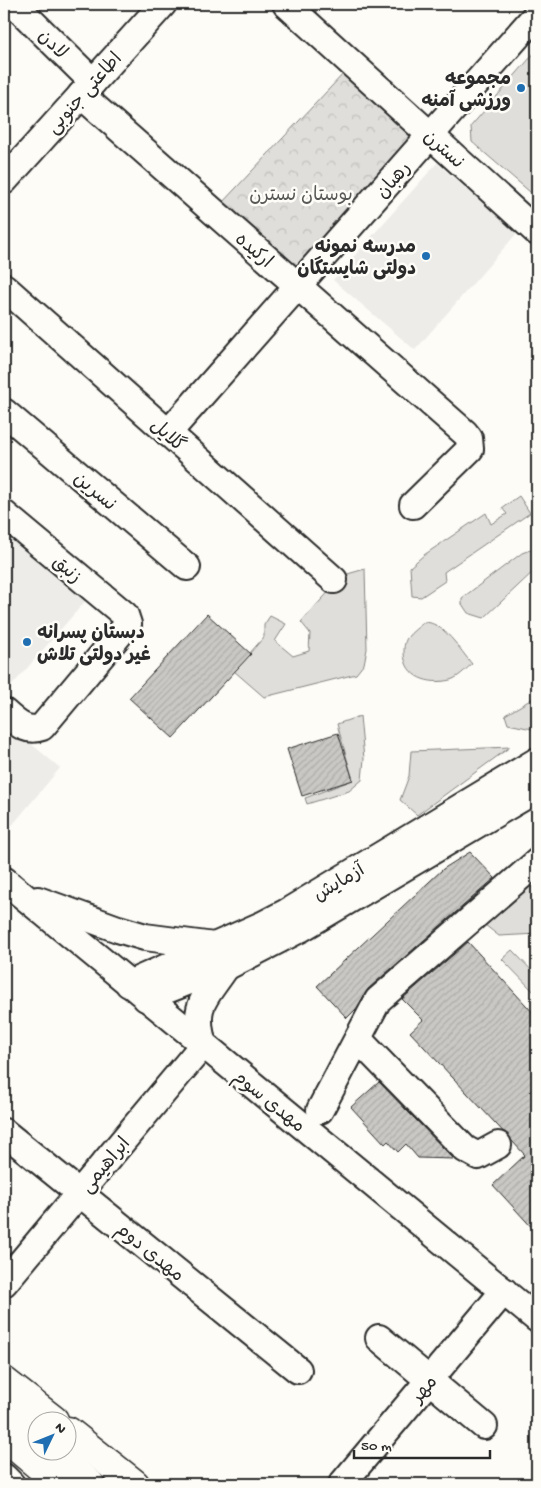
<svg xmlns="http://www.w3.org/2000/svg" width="541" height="1488" font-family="'Gochi Hand','Playpen Sans Arabic',sans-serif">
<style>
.built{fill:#edece8}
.green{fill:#dfdeda;stroke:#858482}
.park{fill:url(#park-crowns);stroke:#858482}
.building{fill:url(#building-hatch);stroke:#2b2b2b}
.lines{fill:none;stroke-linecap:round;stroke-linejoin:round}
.minor-casing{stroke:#2b2b2b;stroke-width:30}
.highway-casing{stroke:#2b2b2b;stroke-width:31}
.minor{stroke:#fdfcf7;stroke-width:26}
.highway{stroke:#fdfcf7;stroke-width:28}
.poi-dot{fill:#1f6fb2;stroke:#fdfcf7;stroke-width:2}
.labels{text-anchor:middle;stroke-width:5;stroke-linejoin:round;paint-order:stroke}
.street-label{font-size:19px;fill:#2b2b2b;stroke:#fdfcf7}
.poi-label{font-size:19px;font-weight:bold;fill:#2b2b2b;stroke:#fdfcf7;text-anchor:end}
.park-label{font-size:19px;fill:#585857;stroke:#fdfcf7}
</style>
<defs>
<pattern id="park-crowns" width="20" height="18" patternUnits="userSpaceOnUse" patternTransform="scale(1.25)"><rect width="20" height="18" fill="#dfdeda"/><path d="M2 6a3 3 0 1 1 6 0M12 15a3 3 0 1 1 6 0" fill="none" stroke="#c0bfbb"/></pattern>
<pattern id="building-hatch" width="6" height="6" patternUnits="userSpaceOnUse" patternTransform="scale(1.25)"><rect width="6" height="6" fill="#c9c8c4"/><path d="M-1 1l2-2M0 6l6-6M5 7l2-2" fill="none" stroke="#adaca9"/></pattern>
</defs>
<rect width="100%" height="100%" fill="#fdfcf7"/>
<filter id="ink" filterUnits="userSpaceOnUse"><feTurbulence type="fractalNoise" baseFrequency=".02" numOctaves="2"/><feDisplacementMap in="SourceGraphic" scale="10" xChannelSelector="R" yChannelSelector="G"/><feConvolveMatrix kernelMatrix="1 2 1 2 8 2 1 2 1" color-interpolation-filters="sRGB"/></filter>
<g filter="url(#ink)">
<g class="built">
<polygon points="437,163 517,233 415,350 333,280"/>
<polygon points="4,529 88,598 8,690 4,687"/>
<polygon points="4,721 60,768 4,835"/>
</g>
<g class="green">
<polygon points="537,50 537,198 472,142 471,126"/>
<polygon points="519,496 530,513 444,572 445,581 421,597 412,596 410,567 424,555 486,513 491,524 507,514 502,508"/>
<polygon points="530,550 537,553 537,568 484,618 468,613 462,604 462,598 522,553"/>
<polygon points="365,569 367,649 364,664 356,674 264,697 234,671 264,637 264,625 270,616 286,624 275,641 293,656 309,651 310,633 301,622 344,575"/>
<path d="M424 622C444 622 460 650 472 664 466 669 458 678 450 680 429 685 405 678 404 653 404 648 404 643 407 638 411 632 419 627 424 622Z"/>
<polygon points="537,696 537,730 508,724 505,715"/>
<polygon points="360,716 364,759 362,780 349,791 307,804 305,798 353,780 337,724"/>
<polygon points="510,747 417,815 400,800 409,776 411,751"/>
<polygon points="537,878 537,934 499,936 485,925"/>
<polygon points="512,950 537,976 537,995 502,959"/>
</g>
<polygon class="park" points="345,72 420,137 299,273 221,204"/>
<g class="building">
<polygon points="207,614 251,654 173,738 129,698"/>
<polygon points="338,733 353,780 302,796 287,749"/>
<polygon points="470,852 495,878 368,989 356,1009 347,1018 317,986 443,869"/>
<polygon points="468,942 537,1017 537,1233 493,1185 525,1155 410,1032 423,1020 402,999"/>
<polygon points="379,1082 454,1159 418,1158 406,1144 398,1152 388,1141 385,1144 351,1107"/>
</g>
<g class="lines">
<g class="minor-casing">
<g id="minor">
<polyline points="14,4 93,82"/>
<polyline points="286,4 537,232"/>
<polyline points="81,95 465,433 469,438 470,449 413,505"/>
<polyline points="4,181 163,4"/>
<polyline points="4,287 334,580"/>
<polyline points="4,412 187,567"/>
<polyline points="168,433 537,14"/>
<path d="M4 514 125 615 128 624 42 727C25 733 16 722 4 712"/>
<polyline points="4,880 537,1319"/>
<polyline points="38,900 118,929 145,937 214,946"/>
<polyline points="129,984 262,925 287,912 537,761"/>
<polyline points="146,998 226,967 300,929 537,789"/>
<polyline points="358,1039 465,1149 478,1156 498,1145"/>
<polyline points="320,1110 378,1000 537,862"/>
<polyline points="4,1132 298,1370"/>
<path d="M4 1283 203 1045C192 1004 204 1000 226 967"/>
<polyline points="379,1338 484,1426"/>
<polyline points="4,1477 11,1484"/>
<polyline points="342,1484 504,1291"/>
</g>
</g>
<g class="highway-casing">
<g id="highway">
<polyline points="4,1381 54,1420"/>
<polyline points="4,1413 38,1441"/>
<polyline points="68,1431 135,1484"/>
<polyline points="4,1437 60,1484"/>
<polyline points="50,1450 90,1484"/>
</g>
</g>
<use href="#minor" class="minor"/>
<use href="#highway" class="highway"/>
</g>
</g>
<g class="poi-dot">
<circle cx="521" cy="88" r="5"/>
<circle cx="426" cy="256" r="5"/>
<circle cx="27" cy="642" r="5"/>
</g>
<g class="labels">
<g class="street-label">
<text transform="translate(54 43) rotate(45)" y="7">لادن</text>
<text transform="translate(83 92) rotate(-48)" y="7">اطاعتی جنوبی</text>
<text transform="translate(445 148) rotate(42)" y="7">نسترن</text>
<text transform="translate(392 179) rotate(-49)" y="7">رهبان</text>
<text transform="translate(255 249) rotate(41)" y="7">ارکیده</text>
<text transform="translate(169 434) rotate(42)" y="7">گلایل</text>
<text transform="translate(96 490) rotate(40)" y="7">نسرین</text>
<text transform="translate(68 568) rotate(40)" y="7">زنبق</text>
<text transform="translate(338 881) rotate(-31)" y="7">آزمایش</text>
<text transform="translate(270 1100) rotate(39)" y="7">مهدی سوم</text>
<text transform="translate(104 1164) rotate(-50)" y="7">ابراهیمی</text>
<text transform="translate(151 1251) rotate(39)" y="7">مهدی دوم</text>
<text transform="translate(423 1388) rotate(-50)" y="7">مهر</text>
</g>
<g class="poi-label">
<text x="511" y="84">مجموعه<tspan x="511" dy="22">ورزشی آمنه</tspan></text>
<text x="416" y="252">مدرسه نمونه<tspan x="416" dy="22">دولتی شایستگان</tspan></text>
<text x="37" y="638" text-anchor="start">دبستان پسرانه<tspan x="37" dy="22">غیر دولتی تلاش</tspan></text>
</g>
<g class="park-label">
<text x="301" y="200">بوستان نسترن</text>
</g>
</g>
<rect width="541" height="1488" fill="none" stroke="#fdfcf7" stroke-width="20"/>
<rect x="10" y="10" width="521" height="1468" fill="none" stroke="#2b2b2b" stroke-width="2" filter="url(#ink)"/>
<g transform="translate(52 1436) rotate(47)"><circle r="24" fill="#fdfcf7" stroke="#a9a8a5"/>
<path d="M0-4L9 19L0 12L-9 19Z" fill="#1f6fb2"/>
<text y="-8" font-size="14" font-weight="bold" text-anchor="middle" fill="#2b2b2b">N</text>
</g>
<path d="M354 1450v8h136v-8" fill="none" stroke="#2b2b2b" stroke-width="2.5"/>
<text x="361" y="1450" font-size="15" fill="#2b2b2b" stroke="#fdfcf7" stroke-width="4" paint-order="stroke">50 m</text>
</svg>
